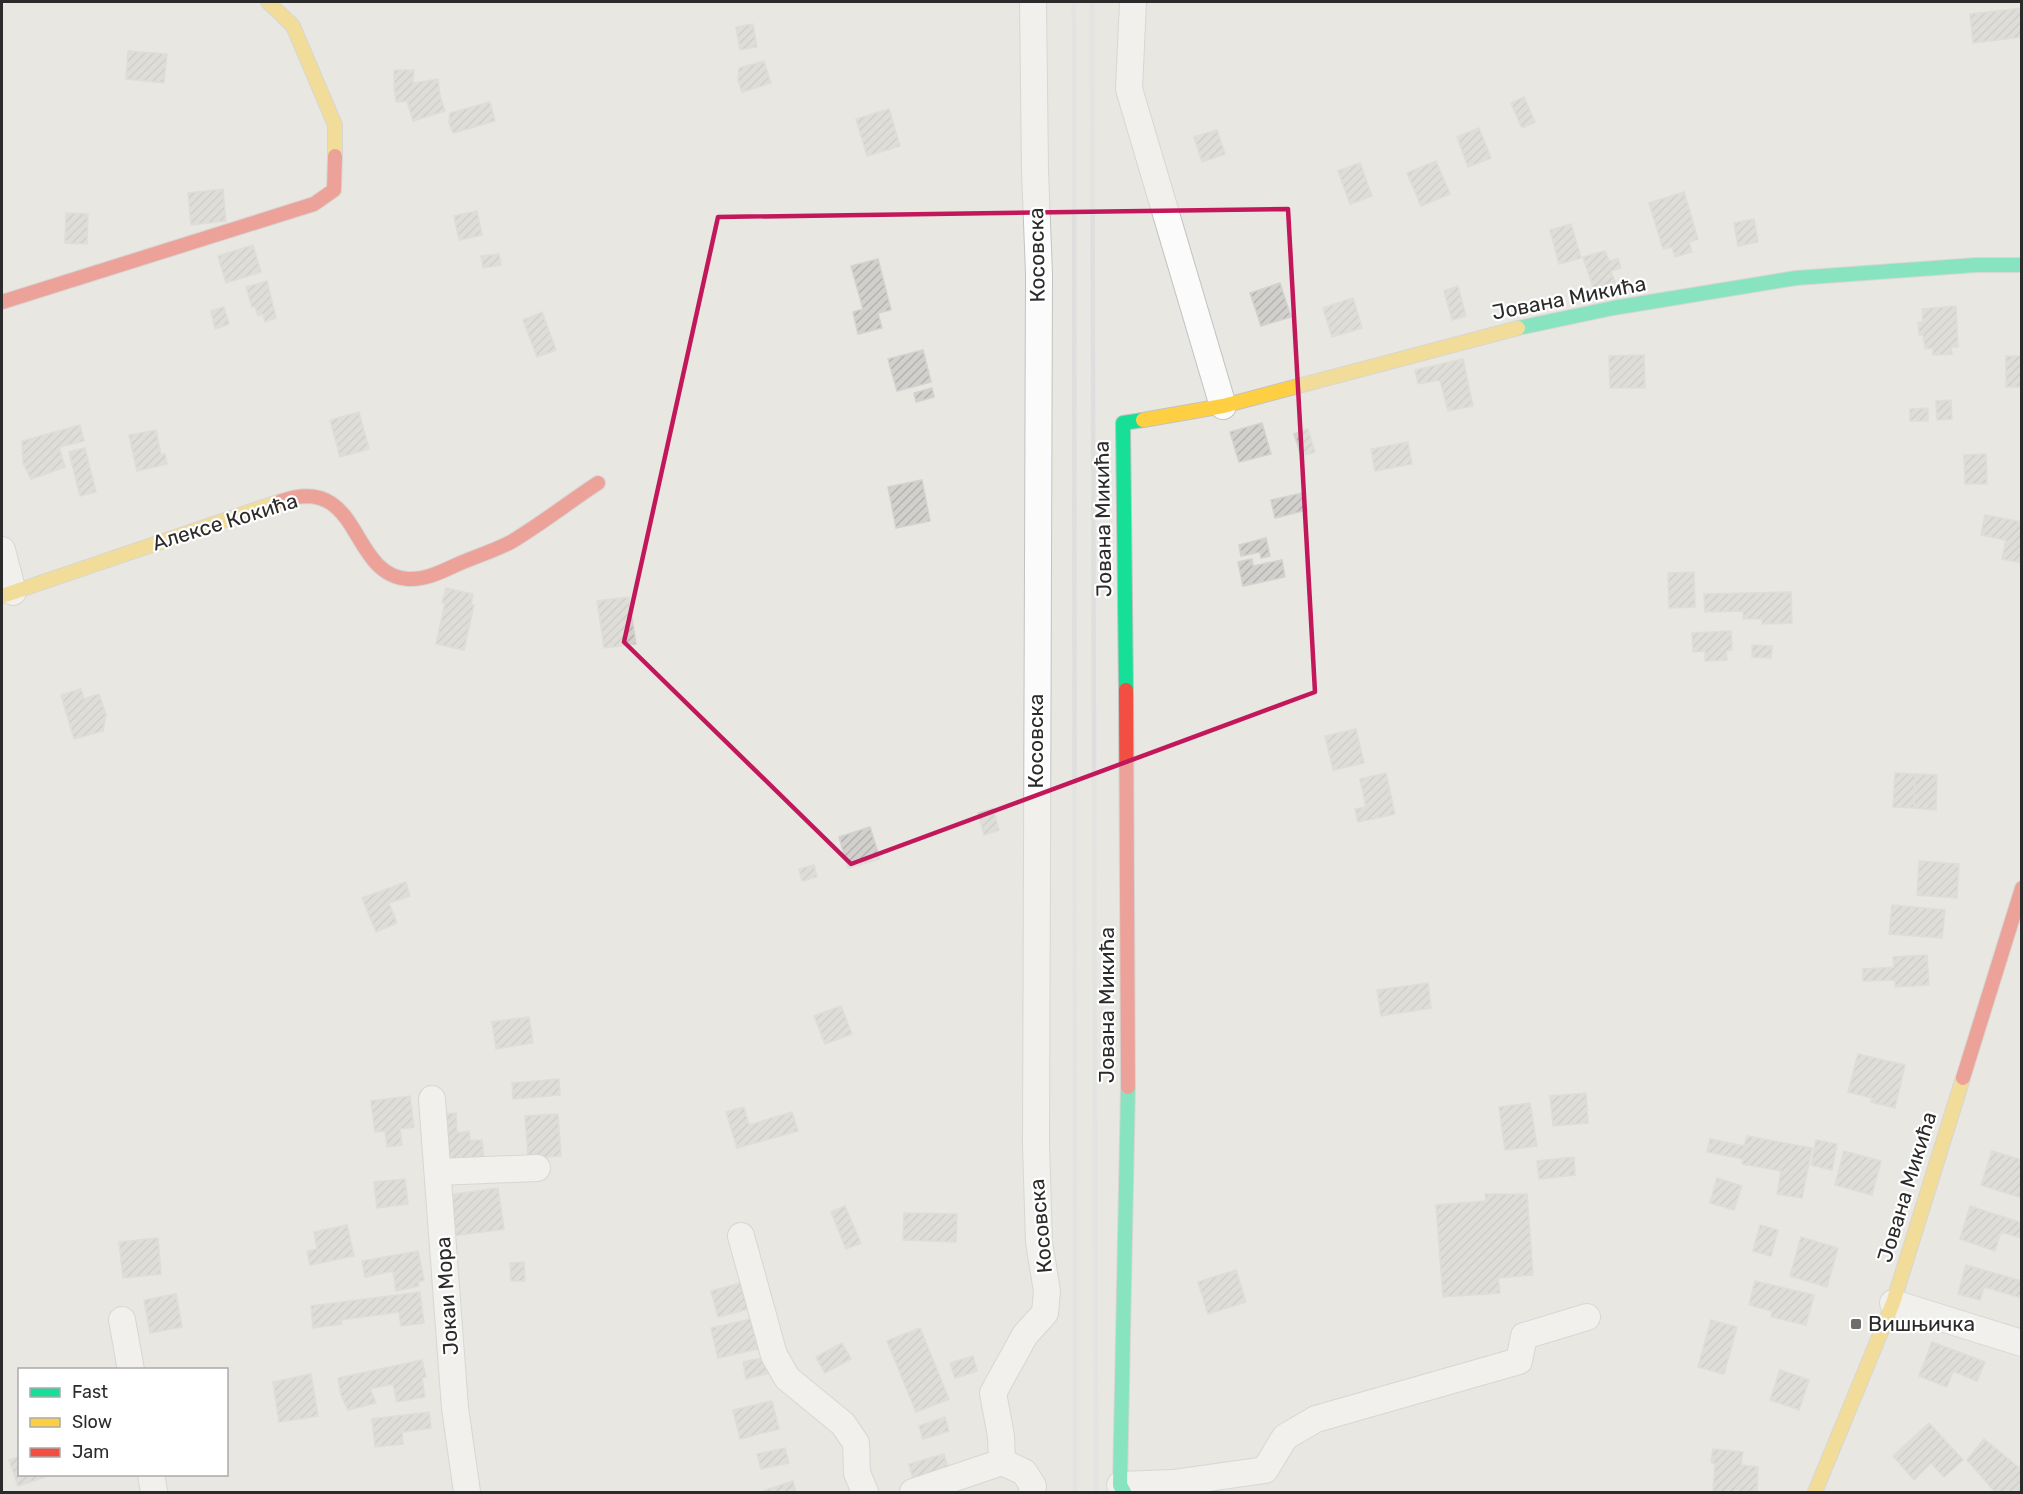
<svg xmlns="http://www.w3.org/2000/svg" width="2023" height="1494" font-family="Rubik,sans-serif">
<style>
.building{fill:url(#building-hatch);stroke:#d3d2ce;stroke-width:1.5}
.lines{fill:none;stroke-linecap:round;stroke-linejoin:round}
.street-casing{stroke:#c2c2c2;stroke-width:28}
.fast-casing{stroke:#c2c2c2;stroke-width:16}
.slow-casing{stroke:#c2c2c2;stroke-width:16}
.jam-casing{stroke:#c2c2c2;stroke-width:16}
.street{stroke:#fcfbfb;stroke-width:26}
.fast{stroke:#16e098;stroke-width:14}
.slow{stroke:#ffcf43;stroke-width:14}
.jam{stroke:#f24e42;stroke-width:14}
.rail{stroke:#dededf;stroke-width:4.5}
.marked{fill:none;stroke:#c2185b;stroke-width:4.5;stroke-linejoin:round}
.poi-dot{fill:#6d6d6b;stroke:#fff;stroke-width:2}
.labels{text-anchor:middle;stroke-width:4.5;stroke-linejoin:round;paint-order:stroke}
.street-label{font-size:21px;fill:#2b2b2b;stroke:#fff}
.poi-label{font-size:21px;fill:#2b2b2b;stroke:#fff;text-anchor:start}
</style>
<defs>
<pattern id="building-hatch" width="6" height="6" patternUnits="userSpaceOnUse" patternTransform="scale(1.5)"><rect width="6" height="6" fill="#d2d0cd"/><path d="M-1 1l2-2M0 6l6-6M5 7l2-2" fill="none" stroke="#b4b3b0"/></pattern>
</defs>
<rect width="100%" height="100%" fill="#e8e7e2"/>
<g class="building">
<polygon points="2022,8 2022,37 1973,43 1970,14"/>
<polygon points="753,24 757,47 740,50 736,27"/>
<polygon points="128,51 167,54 164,83 126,79"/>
<polygon points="764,61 771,83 742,92 738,80 739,68"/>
<polygon points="394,70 414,70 413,83 438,79 440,96 445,111 413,121 407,101 396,102 394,86"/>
<polygon points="1524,97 1535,122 1522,128 1511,103"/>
<polygon points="490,102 495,121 453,133 449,123 450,113"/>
<polygon points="889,109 900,146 867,156 856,119"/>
<polygon points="1479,128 1491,158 1468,167 1457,137"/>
<polygon points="1217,130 1225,154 1202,162 1194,137"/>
<polygon points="1436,161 1450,194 1421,206 1407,173"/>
<polygon points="1360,163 1372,196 1350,204 1338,171"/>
<polygon points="223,189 226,221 191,225 188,193"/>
<polygon points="1684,192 1698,239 1689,242 1692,252 1675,257 1672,247 1663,249 1649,203"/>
<polygon points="477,211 482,235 459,240 454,216"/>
<polygon points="66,213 88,214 87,244 65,243"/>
<polygon points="1754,219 1758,242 1738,246 1734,223"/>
<polygon points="1571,224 1581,258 1559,264 1550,230"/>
<polygon points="253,245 261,272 226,283 218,256"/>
<polygon points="1605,251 1609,261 1618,259 1621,268 1611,271 1616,284 1594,290 1583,257"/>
<polygon points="499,254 501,265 483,268 481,256"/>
<polygon points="878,259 891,310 878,313 882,328 858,334 853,312 863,309 851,266"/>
<polygon points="267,281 276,318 265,322 263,314 258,316 255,306 252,307 246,287"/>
<polygon points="1280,283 1291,317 1261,326 1250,293"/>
<polygon points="1458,286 1466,316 1452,320 1444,291"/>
<polygon points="1353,298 1362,328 1332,337 1323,308"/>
<polygon points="1956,306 1958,347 1951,347 1952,354 1933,355 1933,348 1925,349 1923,335 1919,335 1918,322 1923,322 1922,309"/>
<polygon points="224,307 229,324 215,329 211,311"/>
<polygon points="542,312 556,350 537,357 523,320"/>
<polygon points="923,350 931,382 897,391 888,359"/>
<polygon points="1644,355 1645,388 1610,388 1609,356"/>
<rect x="2006" y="356" width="16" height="31"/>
<polygon points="1463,359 1473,406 1448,411 1440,380 1418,384 1415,370"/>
<polygon points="932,388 934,397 916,402 914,393"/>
<polygon points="1951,400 1952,419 1937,420 1936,401"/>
<polygon points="1928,408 1928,421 1910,421 1910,409"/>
<polygon points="359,412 369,449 340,457 330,420"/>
<polygon points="1262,423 1271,454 1239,462 1230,432"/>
<polygon points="80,425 84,441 59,447 65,467 31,479 23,463 22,441"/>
<polygon points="1308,429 1315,452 1301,456 1294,434"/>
<polygon points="156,430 161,455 165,454 167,464 137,471 129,435"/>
<polygon points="1408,442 1412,464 1375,471 1371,449"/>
<polygon points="85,448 96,492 80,496 69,452"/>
<polygon points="1986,454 1987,484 1965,484 1964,455"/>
<polygon points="922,480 930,521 896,528 888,487"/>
<polygon points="1303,493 1307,510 1275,518 1271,500"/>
<polygon points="1985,515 2022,522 2022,563 2002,559 2006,540 1981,535"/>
<polygon points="1266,538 1270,556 1261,558 1260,552 1241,556 1239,545"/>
<polygon points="1252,559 1253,566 1282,560 1285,577 1243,586 1238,562"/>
<polygon points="1694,572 1695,607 1669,608 1668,573"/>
<polygon points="446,588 473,594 471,604 474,605 464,650 436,644 445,603 442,603"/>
<polygon points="1791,592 1792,623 1762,624 1762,619 1743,619 1743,611 1705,612 1704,594"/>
<polygon points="629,597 636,644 604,648 597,601"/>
<polygon points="1731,631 1732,650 1726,651 1727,660 1705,661 1705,651 1693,652 1692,633"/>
<polygon points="1752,645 1772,646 1771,658 1752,657"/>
<polygon points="81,689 84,699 99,694 106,715 103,731 74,739 61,695"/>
<polygon points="1356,729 1364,763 1333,770 1325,736"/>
<polygon points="1386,773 1395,814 1358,822 1355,809 1366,807 1360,779"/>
<polygon points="1895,773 1915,774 1914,808 1893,807"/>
<polygon points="1915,774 1937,775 1936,810 1914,808"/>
<polygon points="993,809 999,830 984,835 978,813"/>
<polygon points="870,827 880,859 848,868 839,837"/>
<polygon points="1919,861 1959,864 1957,898 1917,895"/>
<polygon points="814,865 817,877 802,881 799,869"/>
<polygon points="406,882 410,896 389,903 397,923 376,932 362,898"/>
<polygon points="1892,905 1945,910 1942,938 1889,934"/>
<polygon points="1927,955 1929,985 1895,987 1895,980 1863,981 1863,969 1894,967 1893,957"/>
<polygon points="1428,983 1431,1008 1381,1016 1377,990"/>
<polygon points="841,1006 852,1034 825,1044 814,1016"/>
<polygon points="529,1017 533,1043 496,1049 492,1022"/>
<polygon points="1858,1054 1905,1065 1895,1108 1871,1102 1872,1098 1848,1092"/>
<polygon points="559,1079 560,1095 513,1099 512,1083"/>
<polygon points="1586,1093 1588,1123 1553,1126 1550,1096"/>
<polygon points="410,1096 414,1127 400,1129 402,1145 387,1147 385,1131 375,1132 371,1101"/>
<polygon points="1530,1103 1537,1146 1505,1150 1499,1107"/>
<polygon points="744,1107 749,1125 792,1112 798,1131 737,1148 726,1112"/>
<polygon points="456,1113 457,1133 469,1131 470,1141 482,1140 484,1161 441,1171 436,1115"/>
<polygon points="558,1114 561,1156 528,1158 525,1116"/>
<polygon points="1747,1136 1812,1148 1802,1198 1777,1194 1781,1171 1742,1164 1743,1159 1707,1152 1710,1139 1744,1146"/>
<polygon points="1816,1140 1837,1144 1832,1170 1811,1165"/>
<polygon points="1844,1151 1881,1161 1872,1195 1835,1185"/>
<polygon points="1992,1151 2022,1160 2022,1189 2019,1197 1981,1185"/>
<polygon points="1574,1157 1575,1175 1539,1179 1537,1161"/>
<polygon points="1717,1178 1742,1186 1734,1210 1710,1203"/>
<polygon points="405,1179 408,1204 377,1208 374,1182"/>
<polygon points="498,1188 504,1229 453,1236 448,1195"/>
<polygon points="1485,1194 1527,1194 1533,1275 1498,1278 1500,1293 1443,1297 1436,1205 1486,1201"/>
<polygon points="845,1206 861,1243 846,1249 831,1212"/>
<polygon points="1970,1206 2022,1223 2022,1238 2001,1232 1995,1251 1960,1239"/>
<polygon points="904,1213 957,1214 956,1242 903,1240"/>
<polygon points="347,1225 354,1256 310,1265 307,1251 317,1249 314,1232"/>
<polygon points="1760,1225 1778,1230 1771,1256 1753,1251"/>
<polygon points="1801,1237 1838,1248 1827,1287 1790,1276"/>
<polygon points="158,1238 161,1274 123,1278 119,1242"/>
<polygon points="418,1251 424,1280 418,1282 419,1286 396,1291 393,1271 365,1277 362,1261"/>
<polygon points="524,1262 525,1281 511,1281 510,1263"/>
<polygon points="1966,1265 2022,1281 2022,1298 1984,1287 1980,1300 1958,1294"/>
<polygon points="1236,1270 1246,1302 1208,1314 1198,1282"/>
<polygon points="1755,1281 1814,1295 1806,1325 1771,1317 1772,1311 1749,1305"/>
<polygon points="745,1282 752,1308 718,1317 711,1291"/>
<polygon points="420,1292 424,1323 401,1326 399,1312 341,1320 342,1324 313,1328 311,1306"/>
<polygon points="176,1294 182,1327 150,1333 144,1300"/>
<polygon points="751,1319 758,1349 718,1358 711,1328"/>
<polygon points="1711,1320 1737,1327 1724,1374 1698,1367"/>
<polygon points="920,1328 949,1399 916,1412 887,1341"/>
<polygon points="1932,1342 1985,1362 1977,1381 1953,1371 1947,1387 1919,1376"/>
<polygon points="842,1343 851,1359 825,1373 816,1357"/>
<polygon points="973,1356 977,1371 955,1378 950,1363"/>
<polygon points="766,1357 770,1373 746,1379 743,1362"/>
<polygon points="422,1360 426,1377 422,1378 425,1397 397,1402 393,1384 370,1389 376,1403 348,1410 341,1395 338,1378"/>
<polygon points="1780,1370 1809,1380 1799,1410 1770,1400"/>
<polygon points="311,1374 318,1416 279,1422 273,1382"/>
<polygon points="772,1401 779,1429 740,1439 733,1410"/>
<polygon points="429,1412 431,1428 402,1432 403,1444 375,1447 372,1419"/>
<polygon points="945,1417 949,1431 923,1439 919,1426"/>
<polygon points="1929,1423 1963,1460 1944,1477 1931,1463 1914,1480 1893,1456"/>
<polygon points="1984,1439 2022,1470 2022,1492 1995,1492 1967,1460"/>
<polygon points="785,1448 789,1463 761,1469 757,1454"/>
<polygon points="1713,1449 1743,1452 1741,1465 1758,1467 1757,1492 1713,1492 1715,1464 1711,1462"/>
<polygon points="944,1454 950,1476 915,1486 909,1464"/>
<polygon points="20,1456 20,1474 48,1476 18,1486 9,1460"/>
<polygon points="793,1481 796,1492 764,1492 763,1491"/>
</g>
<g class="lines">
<g class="street-casing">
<g id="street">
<polyline points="1133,2 1129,89 1223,406"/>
<polyline points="2,550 13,592"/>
<polyline points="432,1099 455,1408 467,1492"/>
<polyline points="438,1172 537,1168"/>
<polyline points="741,1236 774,1355 787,1378 843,1424 856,1443 857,1473 865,1492"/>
<polyline points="1893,1303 2022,1343"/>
<polyline points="122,1320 131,1370"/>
<polyline points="1002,1462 1001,1436 993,1393 1025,1335 1045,1313 1047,1291 1039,1242 1036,1145 1039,274 1035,171 1033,2"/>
<polyline points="151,1474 154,1492"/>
<polyline points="1120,1485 1173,1483 1265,1470 1285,1437 1316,1419 1519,1361 1524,1336 1587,1317"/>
<polyline points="913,1492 1002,1462 1024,1472 1033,1486 1032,1492"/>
</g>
</g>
<g class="fast-casing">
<g id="fast">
<polyline points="1518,328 1613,308 1796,278 1976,265 2022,265"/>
<polyline points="1126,690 1123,423 1143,420"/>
<polyline points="1124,1492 1120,1485 1128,1087"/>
</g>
</g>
<g class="slow-casing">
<g id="slow">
<polyline points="268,2 293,26 335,125 335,156"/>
<polyline points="1143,420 1223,406 1518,328"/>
<polyline points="2,596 281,501"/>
<polyline points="1815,1492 1893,1303 1963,1078"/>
</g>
</g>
<g class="jam-casing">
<g id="jam">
<polyline points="2,302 314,204 334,190 335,156"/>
<path d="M281 501C363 473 348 575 408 579 425 580 441 572 456 565 474 557 494 551 511 542 541 524 569 502 598 483"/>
<polyline points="1126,690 1128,1087"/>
<polyline points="1963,1078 2022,888"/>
</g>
</g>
<use href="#street" class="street"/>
<use href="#fast" class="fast"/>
<use href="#slow" class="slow"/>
<use href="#jam" class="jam"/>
<g class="rail">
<polyline points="1074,2 1075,1492"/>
<polyline points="1092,2 1096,1492"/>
</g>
</g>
<path d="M0 0H2023V1494H0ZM1288 209 1315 692 851 864 624 642 718 217Z" fill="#e8e7e2" fill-opacity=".55" fill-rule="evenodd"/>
<path class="marked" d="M1288 209 1315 692 851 864 624 642 718 217Z"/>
<rect class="poi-dot" x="1850" y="1318" width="12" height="12" rx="3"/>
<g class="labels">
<g class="street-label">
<text transform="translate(1037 255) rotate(-91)" y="7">Косовска</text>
<text transform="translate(1569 298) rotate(-11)" y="7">Јована Микића</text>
<text transform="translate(1103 519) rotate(-91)" y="7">Јована Микића</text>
<text transform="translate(225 522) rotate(-17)" y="7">Алексе Кокића</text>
<text transform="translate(1036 741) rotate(-90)" y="7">Косовска</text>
<text transform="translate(1107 1005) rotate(-90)" y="7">Јована Микића</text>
<text transform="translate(1907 1187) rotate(-73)" y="7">Јована Микића</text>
<text transform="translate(1041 1226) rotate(-95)" y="7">Косовска</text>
<text transform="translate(447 1296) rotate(-94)" y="7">Јокаи Мора</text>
</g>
<g class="poi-label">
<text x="1868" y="1331">Вишњичка</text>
</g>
</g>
<rect width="2023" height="1494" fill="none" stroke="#2b2b2b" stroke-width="6"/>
<rect x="18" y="1368" width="210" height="108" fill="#ffffff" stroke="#aaaaaa" stroke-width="1.5"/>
<rect x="30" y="1388" width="30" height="9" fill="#16e098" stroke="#aaaaaa" stroke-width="1.5"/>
<text x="72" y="1398" font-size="18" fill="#2b2b2b">Fast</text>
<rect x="30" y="1418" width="30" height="9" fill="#ffcf43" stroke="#aaaaaa" stroke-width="1.5"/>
<text x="72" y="1428" font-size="18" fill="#2b2b2b">Slow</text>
<rect x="30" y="1448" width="30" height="9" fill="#f24e42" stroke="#aaaaaa" stroke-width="1.5"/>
<text x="72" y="1458" font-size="18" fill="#2b2b2b">Jam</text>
</svg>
